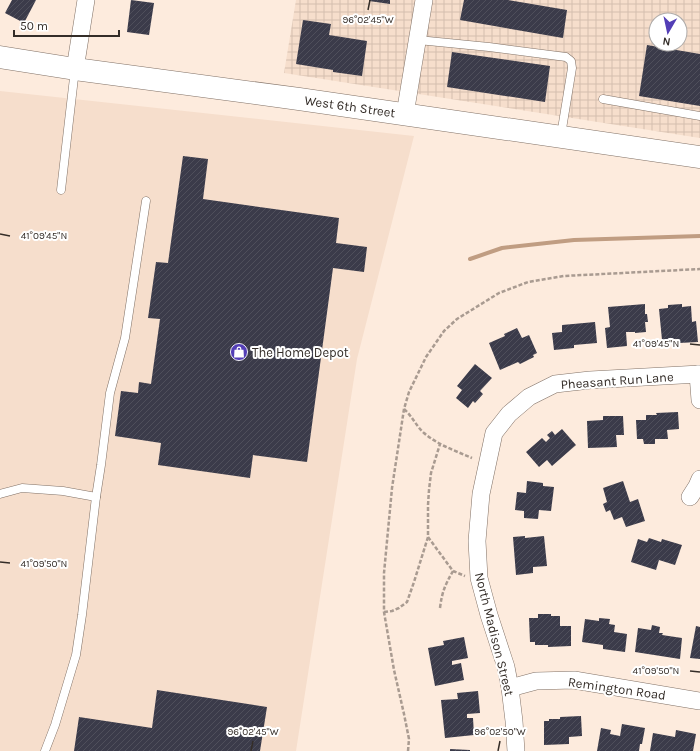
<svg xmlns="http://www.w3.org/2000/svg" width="700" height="751" font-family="Karla,sans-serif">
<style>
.built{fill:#f6decc}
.industrial{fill:url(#industrial-grid);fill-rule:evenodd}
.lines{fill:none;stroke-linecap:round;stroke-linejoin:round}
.stream{stroke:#c09d82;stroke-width:4}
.building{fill:url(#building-hatch)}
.service-casing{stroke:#817166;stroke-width:9}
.minor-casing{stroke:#817166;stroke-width:18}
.secondary-casing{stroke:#817166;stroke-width:23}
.path{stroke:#a99b91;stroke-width:2.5;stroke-dasharray:4 2;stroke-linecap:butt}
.service{stroke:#fff;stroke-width:8}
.minor{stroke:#fff;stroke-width:17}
.secondary{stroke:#fff;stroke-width:22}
.ticks{fill:none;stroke:#342d28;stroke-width:1.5}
.labels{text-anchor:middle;stroke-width:4;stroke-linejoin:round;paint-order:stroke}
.street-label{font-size:13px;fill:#342d28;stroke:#fff}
.poi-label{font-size:13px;fill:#342d28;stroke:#fff;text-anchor:start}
.ticks-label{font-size:10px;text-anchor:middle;fill:#342d28;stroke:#fff;stroke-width:4;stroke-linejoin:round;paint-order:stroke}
</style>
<defs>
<pattern id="industrial-grid" width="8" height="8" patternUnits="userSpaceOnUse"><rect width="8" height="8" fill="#f6decc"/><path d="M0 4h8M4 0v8" fill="none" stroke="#d4bfaf"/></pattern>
<pattern id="building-hatch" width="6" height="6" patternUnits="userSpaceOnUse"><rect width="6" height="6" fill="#3b3b4a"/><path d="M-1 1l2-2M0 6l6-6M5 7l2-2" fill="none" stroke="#4f4f5b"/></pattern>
</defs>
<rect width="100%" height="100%" fill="#fdebdd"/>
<polygon class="built" points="0,91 414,136 357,359 296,751 0,751"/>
<path class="industrial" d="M296 0H700V138L284 73ZM656 20H680V44H656Z"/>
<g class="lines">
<polyline class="stream" points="470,259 502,248 574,240 700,236"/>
</g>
<g class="building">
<polygon points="12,0 36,0 24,23 5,13"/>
<polygon points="131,0 154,3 149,35 127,32"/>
<polygon points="369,0 390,0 390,4 369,1"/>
<polygon points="464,0 508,0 567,10 563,38 460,20"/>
<polygon points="303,20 331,24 329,35 367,41 362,76 333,72 333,70 296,64"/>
<polygon points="647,45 700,54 700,106 639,96"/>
<polygon points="452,52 550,66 545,102 447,87"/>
<polygon points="183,156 208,159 203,199 339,218 336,243 367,247 364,272 333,268 307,462 253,455 250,478 158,465 161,443 115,436 121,391 138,393 139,382 151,384 160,319 148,318 156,262 168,263"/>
<polygon points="645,304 645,314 647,314 648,322 645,322 646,332 635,333 635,332 626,332 627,346 607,348 605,328 610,327 608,307"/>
<polygon points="682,304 682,307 691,306 692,322 696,321 698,342 679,343 678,339 662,340 659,309 668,308 668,305"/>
<polygon points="595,322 597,343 574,345 574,348 554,350 552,333 562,332 562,325"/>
<polygon points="517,328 522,338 529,335 537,353 533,355 534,357 520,364 518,362 500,370 489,343 505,336 504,334"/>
<polygon points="475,364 492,378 480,391 483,394 475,403 473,401 468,408 456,398 462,390 457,386"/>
<polygon points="678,412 679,429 667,430 668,439 655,439 655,444 644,444 643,439 637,439 636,420 646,420 646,415 657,415 656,413"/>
<polygon points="603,416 623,416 624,435 616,435 617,447 588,448 587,421 603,420"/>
<polygon points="562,429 576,445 552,466 547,460 539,467 526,452 542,438 546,442 550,438 547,435 552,431 555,435"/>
<polygon points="527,481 543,483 543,486 554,487 551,511 539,510 538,519 524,518 524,511 515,510 517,492 526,493"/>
<polygon points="623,481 630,502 638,499 645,521 626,527 622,517 614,520 610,510 606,512 603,504 607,502 603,488"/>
<polygon points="525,536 525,538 544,536 547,566 533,567 533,573 516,575 513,537"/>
<polygon points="649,538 661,542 662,539 682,545 675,565 659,560 656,570 631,562 638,539 647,542"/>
<polygon points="538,614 551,614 551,616 560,616 560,626 571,626 571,646 548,647 548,645 535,645 535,642 530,642 529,618 538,618"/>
<polygon points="599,618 610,619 609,624 615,625 614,632 627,634 625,652 603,649 603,645 582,642 585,619 599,621"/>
<polygon points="652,625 660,627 659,633 663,633 662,635 682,638 680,659 635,652 638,628 651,630"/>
<polygon points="696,626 700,627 700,659 690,658"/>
<polygon points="464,637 468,658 452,661 452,665 461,663 464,680 435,686 428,648 444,645 443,641"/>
<polygon points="157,690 267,707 260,751 74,751 79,717 152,728"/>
<polygon points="478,691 480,713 467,714 467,718 473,718 474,735 445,738 441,700 458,699 457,693"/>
<polygon points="581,716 582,736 569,737 569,744 544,745 544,721 549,721 549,719 560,719 560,717"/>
<polygon points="622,724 645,728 642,744 640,744 639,751 597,751 601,728 611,730 610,734 620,736"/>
<polygon points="676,730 696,734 693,751 650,751 653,733 675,737"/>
<polygon points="450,749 470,750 470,751 450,751"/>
</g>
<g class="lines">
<g class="service-casing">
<g id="service">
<polyline points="418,40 489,47 566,57 571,61 572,68 561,135"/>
<polyline points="603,99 700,116"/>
<polyline points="61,190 75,69"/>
<polyline points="0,494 22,488 63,491 96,497"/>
<polyline points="45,751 55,725 76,655 82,615 96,497 101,465 110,393 125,338 146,201"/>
</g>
</g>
<g class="minor-casing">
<g id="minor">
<polyline points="75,69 86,0"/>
<polyline points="405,114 424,0"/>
<polyline points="698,374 700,400"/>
<polyline points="690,497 697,486 700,479"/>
<polyline points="510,688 536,681 574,680 700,701"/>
<polyline points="516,751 514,721 510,688 506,667 489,615 479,578 477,541 481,494 494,433 509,414 529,397 555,384 590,380 700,374"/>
</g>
</g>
<g class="secondary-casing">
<polyline id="secondary" points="0,57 75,69 299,99 700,157"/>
</g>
<g class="path">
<path d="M404 409C413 417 416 426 424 433 438 445 456 451 472 458"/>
<polyline points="428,537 453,571 465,576"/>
<path d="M440 608C442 592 445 585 453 571"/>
<polyline points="384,612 392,611 399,608 407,602 414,582 428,537 428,505 429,490 431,473 440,444"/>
<polyline points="408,751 409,739 404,714 394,670 384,612 384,573 392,488 404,409 409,392 426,357 444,331 457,319 499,293 528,282 564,276 700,269"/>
</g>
<use href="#service" class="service"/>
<use href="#minor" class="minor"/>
<use href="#secondary" class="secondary"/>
</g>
<path class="ticks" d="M368 10 370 0M0 234 10 236M690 344 700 345M0 562 10 563M690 671 700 672M251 751 253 741M498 751 500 741"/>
<defs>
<g id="shop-disc" transform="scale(0.9)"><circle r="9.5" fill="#533eb6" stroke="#fff"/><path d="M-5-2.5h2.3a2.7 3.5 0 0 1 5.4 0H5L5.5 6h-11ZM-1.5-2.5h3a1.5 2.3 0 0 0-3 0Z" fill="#fff"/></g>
</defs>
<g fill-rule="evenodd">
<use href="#shop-disc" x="239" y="352"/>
</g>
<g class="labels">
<g class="street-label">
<text transform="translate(350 106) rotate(8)" y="5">West 6th Street</text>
<text transform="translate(617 380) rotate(-4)" y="5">Pheasant Run Lane</text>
<text transform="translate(495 634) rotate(76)" y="5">North Madison Street</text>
<text transform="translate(617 688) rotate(8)" y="5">Remington Road</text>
</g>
<g class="poi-label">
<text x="252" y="357">The Home Depot</text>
</g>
</g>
<g class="ticks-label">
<text x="368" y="23">96°02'45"W</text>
<text x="44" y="239">41°09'45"N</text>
<text x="656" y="347">41°09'45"N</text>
<text x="44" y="567">41°09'50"N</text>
<text x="656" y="674">41°09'50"N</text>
<text x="253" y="735">96°02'45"W</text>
<text x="500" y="735">96°02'50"W</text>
</g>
<g transform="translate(668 32) rotate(189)"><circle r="19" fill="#ffffff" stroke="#aeaba9"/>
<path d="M0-3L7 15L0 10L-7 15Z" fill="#533eb6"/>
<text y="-6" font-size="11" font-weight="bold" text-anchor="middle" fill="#342d28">N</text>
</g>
<path d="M14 30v6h105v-6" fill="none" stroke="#342d28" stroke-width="2"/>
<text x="20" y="30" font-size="12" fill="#342d28" stroke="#ffffff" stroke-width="3" paint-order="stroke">50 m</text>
</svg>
